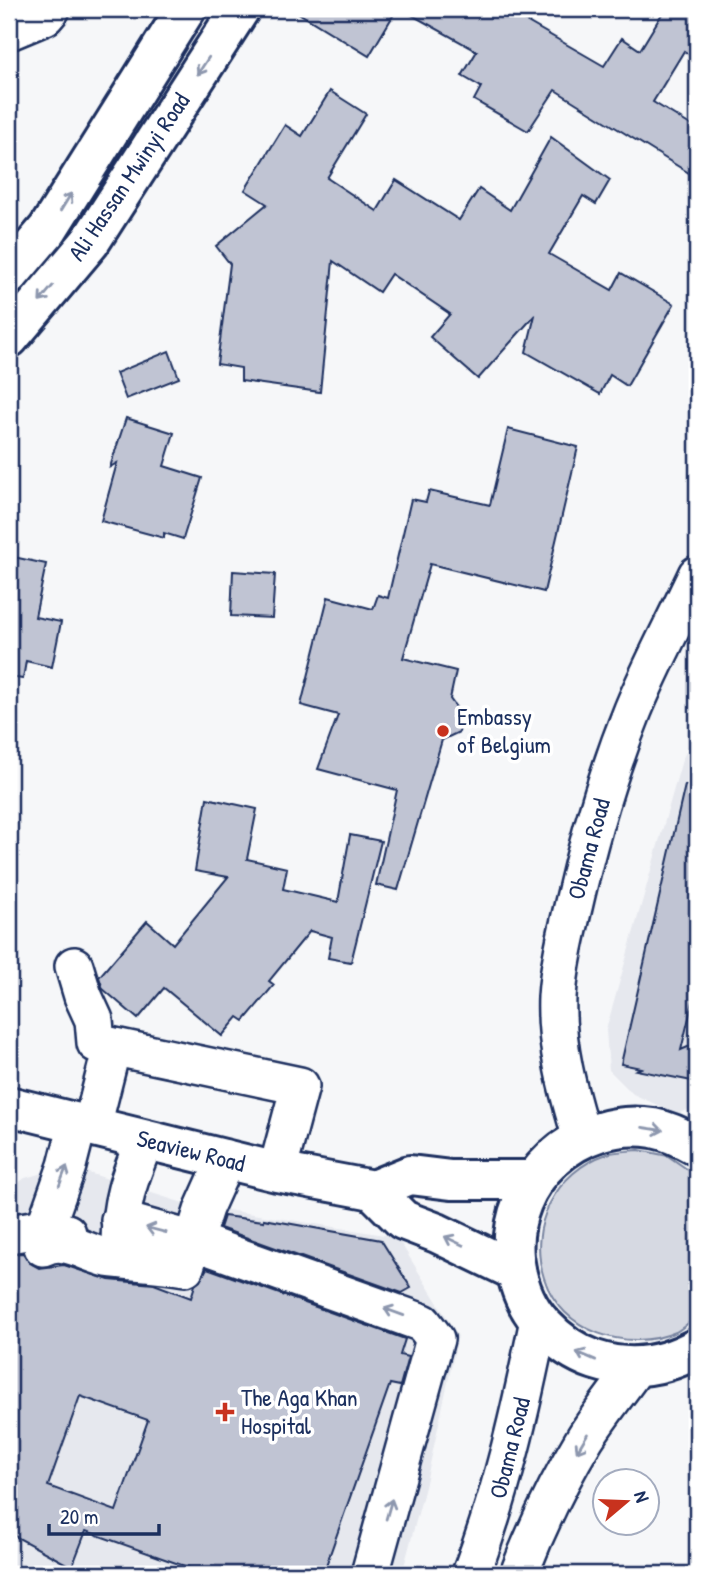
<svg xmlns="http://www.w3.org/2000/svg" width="706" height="1583" font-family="'Patrick Hand',sans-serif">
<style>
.built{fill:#e6e8ee}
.green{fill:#d6d9e2;stroke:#7884a0;stroke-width:2}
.building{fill:#c0c4d3;stroke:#1b2f5e;stroke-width:2;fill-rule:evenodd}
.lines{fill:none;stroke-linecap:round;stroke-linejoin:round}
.minor-casing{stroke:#1b2f5e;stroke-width:42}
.major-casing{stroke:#1b2f5e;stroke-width:44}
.highway-casing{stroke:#1b2f5e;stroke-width:44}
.minor{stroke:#fff;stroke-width:37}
.major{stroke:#fff;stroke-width:38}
.highway{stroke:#fff;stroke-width:38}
.oneway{stroke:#8d97ae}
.poi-dot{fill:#c8321e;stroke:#fff;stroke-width:2.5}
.labels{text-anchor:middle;stroke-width:7;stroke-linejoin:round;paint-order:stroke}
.street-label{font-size:24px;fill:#1b2f5e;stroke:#fff}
.poi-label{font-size:24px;fill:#1b2f5e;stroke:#fff;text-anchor:start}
</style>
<rect width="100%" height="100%" fill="#f6f7f9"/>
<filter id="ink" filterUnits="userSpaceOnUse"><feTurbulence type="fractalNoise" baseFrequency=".0143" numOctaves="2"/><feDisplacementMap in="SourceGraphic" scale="14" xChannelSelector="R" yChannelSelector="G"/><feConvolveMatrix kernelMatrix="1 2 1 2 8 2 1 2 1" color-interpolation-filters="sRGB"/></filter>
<g filter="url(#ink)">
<g class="built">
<polygon points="697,729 697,1106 677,1114 633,1094 609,1070 606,1030 682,760"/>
<polygon points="67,1166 183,1203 397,1237 458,1336 425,1487 402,1574 9,1574 9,1190 25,1178"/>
</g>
<path class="green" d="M639 1150 668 1156 697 1176V1316C691 1321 683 1328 676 1332 627 1353 561 1332 544 1278 527 1226 556 1171 607 1154 616 1151 628 1151 639 1150Z"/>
<g class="building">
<polygon points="292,9 397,9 369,56"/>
<polygon points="401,9 505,9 604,66 622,38 640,50 665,9 697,9 697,60 684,51 653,102 697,129 697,178 555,90 528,131 474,100 481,87 462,76 477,51"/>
<polygon points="330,91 366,114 327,178 377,211 396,180 459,220 479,189 510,210 551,137 610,180 596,204 583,196 549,254 612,290 621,273 674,304 627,386 610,375 600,394 526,352 535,315 478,379 430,337 450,314 391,274 379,292 333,261 320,392 241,381 241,368 217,364 230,264 216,246 267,204 245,190 285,125 302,136"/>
<polygon points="169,351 179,378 126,399 116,373"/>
<polygon points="126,418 174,433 164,466 202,478 183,539 164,533 164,538 101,521 117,463 110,467"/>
<polygon points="508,429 578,447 544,592 430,564 403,658 456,671 450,699 463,717 459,732 442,740 398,890 376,885 397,790 318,769 338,715 301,705 328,597 373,609 378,595 388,598 411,499 426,502 429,491 490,505"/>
<polygon points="9,556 46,564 35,617 61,622 52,667 26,661 23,679 9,677"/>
<polygon points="233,571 275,574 272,618 231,616"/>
<polygon points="685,785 697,786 697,985 681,1050 697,1043 697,1082 636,1070 641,1068 621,1064"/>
<polygon points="207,798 257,809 247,859 287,868 283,889 338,902 350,835 381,841 351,962 328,958 332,937 310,931 269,981 274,985 244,1021 238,1017 222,1036 164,988 138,1019 103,989 99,977 147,921 173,944 228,877 195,871"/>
<polygon points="224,1216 264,1221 264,1219 381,1240 411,1288 402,1293 220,1228"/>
<path d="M23 1253 30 1263 39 1268 64 1265 109 1280 154 1284 191 1298 195 1285 200 1281 207 1268 405 1339 400 1355 408 1357 400 1386 390 1384 323 1574H207L86 1531 72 1567 9 1533V1254ZM80 1396 148 1420 116 1511 48 1486Z"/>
</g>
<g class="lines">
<g class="minor-casing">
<g id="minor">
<polyline points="9,31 45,16 51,9"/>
<polyline points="74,966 83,996 94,1020 96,1043 300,1086 277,1172"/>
<path d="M78 1123 67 1166 45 1228 43 1247C66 1235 89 1256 113 1259 137 1262 161 1262 185 1267L204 1208 226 1159"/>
<polyline points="92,1126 112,1047"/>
<path d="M582 1138C568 1092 555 1045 557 997 559 966 567 933 574 903 589 837 608 772 633 710 652 664 676 620 697 575"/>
<polyline points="120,1220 194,1241 423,1323 435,1339 370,1574"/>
<polyline points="9,1234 45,1228 67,1233"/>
<path d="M120 1245C120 1202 129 1178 145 1140"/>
<path d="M471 1574C503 1489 521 1408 539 1320"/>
<path d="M519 1574C537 1527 559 1481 585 1438 600 1414 619 1391 636 1367"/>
</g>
</g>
<g class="major-casing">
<g id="major">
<polyline points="9,1106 277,1172 373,1190 410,1175 451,1180 533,1180"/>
<path d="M697 1146C683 1138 669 1131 653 1128 577 1116 507 1180 514 1257 517 1282 525 1306 543 1325 558 1341 574 1353 595 1360 631 1372 665 1366 697 1348"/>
<polyline points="373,1190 403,1220 437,1233 516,1271"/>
</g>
</g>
<g class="highway-casing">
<g id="highway">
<polyline points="9,275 48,229 186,9"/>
<polyline points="9,338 90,242 240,9"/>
</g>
</g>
<use href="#minor" class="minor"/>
<use href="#major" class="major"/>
<use href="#highway" class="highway"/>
</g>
<defs><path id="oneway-shaft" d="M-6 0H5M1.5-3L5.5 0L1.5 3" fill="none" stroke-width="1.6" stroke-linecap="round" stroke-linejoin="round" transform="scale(1.75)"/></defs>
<g class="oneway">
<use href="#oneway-shaft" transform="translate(203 66) rotate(123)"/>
<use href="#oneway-shaft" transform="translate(66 202) rotate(-58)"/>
<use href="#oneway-shaft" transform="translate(46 294) rotate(130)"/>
<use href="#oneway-shaft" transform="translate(653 1129) rotate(9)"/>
<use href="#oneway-shaft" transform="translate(63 1176) rotate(-69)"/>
<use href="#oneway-shaft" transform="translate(156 1230) rotate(-165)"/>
<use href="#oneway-shaft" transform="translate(454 1241) rotate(-154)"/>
<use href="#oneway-shaft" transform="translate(394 1312) rotate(-160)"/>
<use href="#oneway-shaft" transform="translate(586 1356) rotate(-157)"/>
<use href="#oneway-shaft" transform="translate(582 1443) rotate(121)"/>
<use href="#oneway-shaft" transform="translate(389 1509) rotate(-74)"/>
</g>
</g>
<g class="poi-dot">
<circle cx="443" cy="731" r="7"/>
<path d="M221.5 1401.5h7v7h7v7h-7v7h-7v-7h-7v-7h7z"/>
</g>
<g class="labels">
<g class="street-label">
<text transform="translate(129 177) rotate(-56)" y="8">Ali Hassan Mwinyi Road</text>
<text transform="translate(589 849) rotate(-75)" y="8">Obama Road</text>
<text transform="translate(191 1151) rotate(14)" y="8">Seaview Road</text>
<text transform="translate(510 1448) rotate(-76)" y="8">Obama Road</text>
</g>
<g class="poi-label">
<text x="457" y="725">Embassy<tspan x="457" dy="28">of Belgium</tspan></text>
<text x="241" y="1406">The Aga Khan<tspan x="241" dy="28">Hospital</tspan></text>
</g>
</g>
<rect width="706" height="1583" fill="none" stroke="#fff" stroke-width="35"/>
<rect x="18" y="18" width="671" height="1548" fill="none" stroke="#1b2f5e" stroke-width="2.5" filter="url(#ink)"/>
<g transform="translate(626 1502) rotate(71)"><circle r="33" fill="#ffffff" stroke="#a4acbf" stroke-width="2"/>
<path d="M0-5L12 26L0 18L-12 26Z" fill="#c8321e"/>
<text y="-10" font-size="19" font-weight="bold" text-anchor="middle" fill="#1b2f5e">N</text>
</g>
<path d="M49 1524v10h110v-10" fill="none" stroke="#1b2f5e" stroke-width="3.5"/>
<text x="60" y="1524" font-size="21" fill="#1b2f5e" stroke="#ffffff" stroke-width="5" paint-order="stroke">20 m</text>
</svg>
